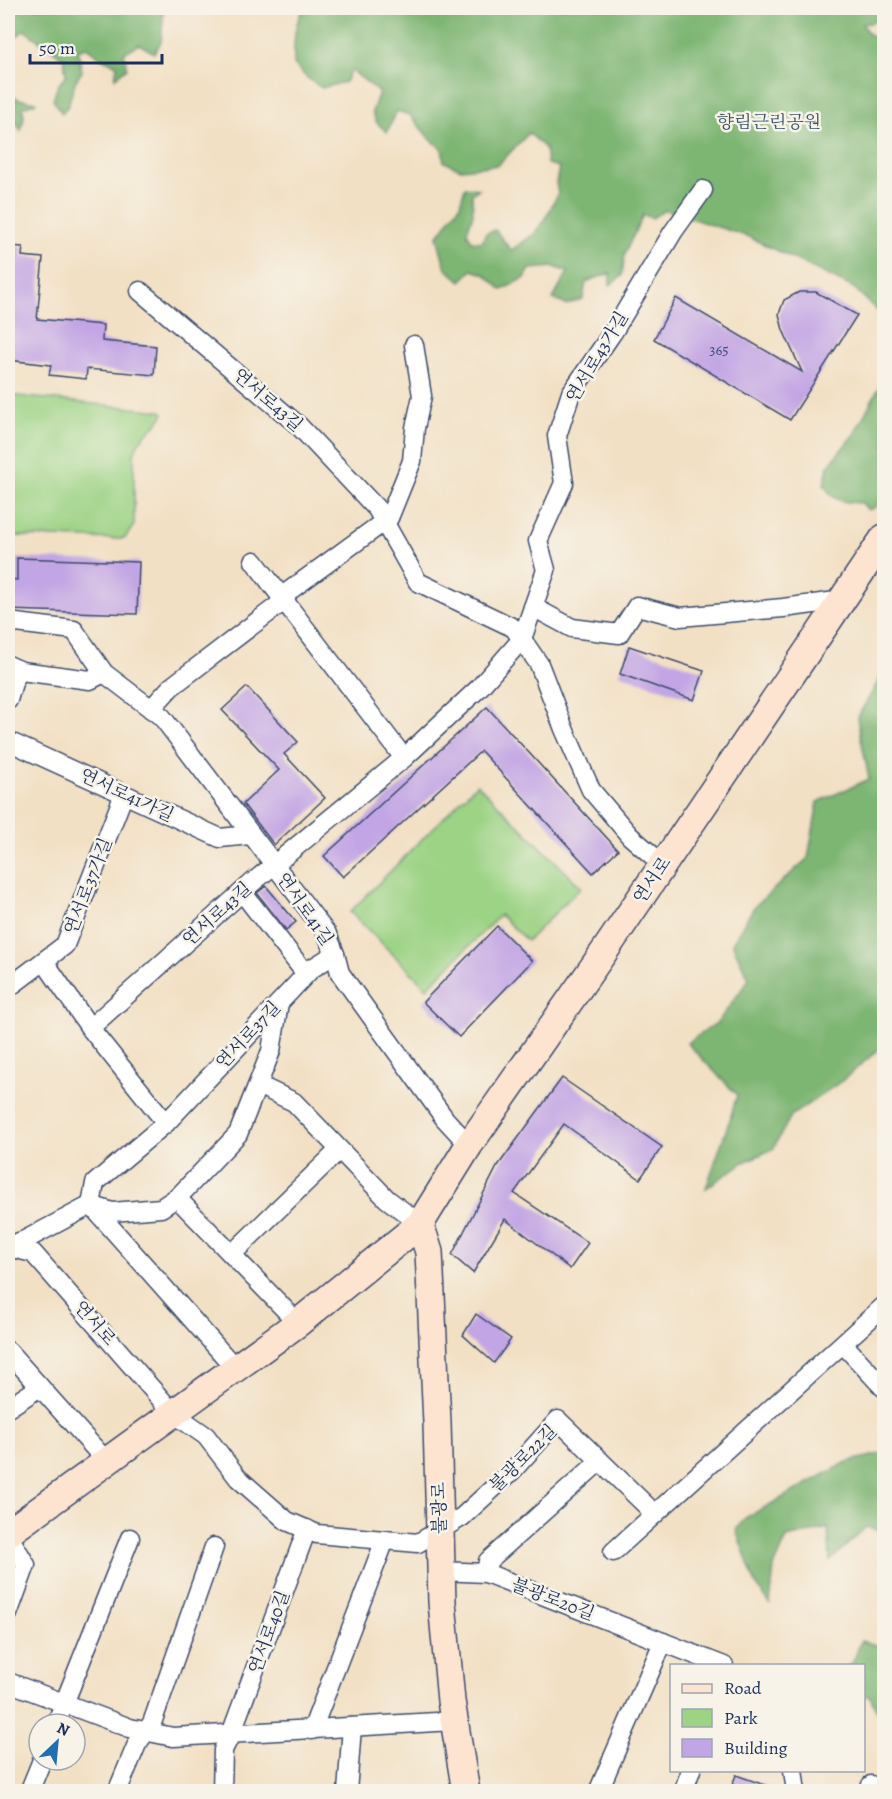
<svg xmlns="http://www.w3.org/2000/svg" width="892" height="1799" font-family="Alegreya,'Noto Serif KR',serif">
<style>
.green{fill:#9cd385;stroke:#5c8172;stroke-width:1.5}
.forest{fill:#7db572;stroke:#4c7268;stroke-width:1.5}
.building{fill:#c2a5e4}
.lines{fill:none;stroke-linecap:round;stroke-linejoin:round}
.minor-casing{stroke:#3b4a6d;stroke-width:21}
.secondary-casing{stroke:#3b4a6d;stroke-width:30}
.minor{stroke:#fff;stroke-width:18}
.secondary{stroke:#fde4d0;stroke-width:27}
.labels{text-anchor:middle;stroke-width:5;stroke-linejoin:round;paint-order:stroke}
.number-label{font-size:15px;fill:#454c80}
.park-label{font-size:18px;fill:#3b5868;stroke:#f7f3e8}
.street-label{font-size:18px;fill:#1b2f5e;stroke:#f7f3e8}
</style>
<rect width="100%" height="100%" fill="#f7f3e8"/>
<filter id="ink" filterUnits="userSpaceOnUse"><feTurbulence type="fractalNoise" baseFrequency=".0167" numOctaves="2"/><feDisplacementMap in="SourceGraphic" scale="12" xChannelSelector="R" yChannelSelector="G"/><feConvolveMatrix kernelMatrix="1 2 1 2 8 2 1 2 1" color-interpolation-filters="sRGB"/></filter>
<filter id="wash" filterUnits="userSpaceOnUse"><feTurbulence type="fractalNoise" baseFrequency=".008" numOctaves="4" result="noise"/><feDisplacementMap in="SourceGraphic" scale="24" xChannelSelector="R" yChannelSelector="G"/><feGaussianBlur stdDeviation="1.35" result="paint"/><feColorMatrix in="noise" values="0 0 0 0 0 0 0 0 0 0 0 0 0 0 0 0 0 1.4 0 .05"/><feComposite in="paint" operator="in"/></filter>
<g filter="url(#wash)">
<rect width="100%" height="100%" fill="#f2e0c4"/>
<g class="green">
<path d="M8 395 161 411 164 413C156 431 139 432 134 455V525L126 537 121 539 14 536 8 533Z"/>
<polygon points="477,784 581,887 527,941 500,915 427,988 350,912"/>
</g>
<g class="forest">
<polygon points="8,8 164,8 161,42 154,53 139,44 124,53 127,68 115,78 117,65 103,59 86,47 78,50 82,71 75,82 68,106 62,113 53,100 58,85 66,76 64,59 24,30 15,38 8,38"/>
<path d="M304 8H884L875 22 862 24 870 36 884 37V317L854 288 749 237 665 210 652 218 643 215 625 253 622 276 610 285V273L586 282 583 299 566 305 553 299 568 272 554 267 530 269 525 278 502 290 484 274 472 270 461 281 446 269 437 237 460 205 465 187 479 189 472 194 473 214 467 232 472 241 482 242 486 233 495 230 511 250 534 234 544 221 558 194 556 183 559 167 547 164 545 148 529 133 498 165 461 169 444 162 442 149 429 138 410 115 397 111 387 132 377 123 372 112 379 92 351 70 345 82 322 88 307 78 294 64C294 44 293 25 304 8Z"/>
<polygon points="8,93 18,99 37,102 23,107 24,117 21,130 10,116 8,117"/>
<path d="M884 378V494L876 507 868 510 862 503C843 502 835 503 824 485L828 466 854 434Z"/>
<polygon points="884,672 884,1045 843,1080 791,1116 773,1149 744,1162 706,1188 730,1119 737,1095 687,1043 718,1022 749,979 732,943 754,907 808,858 818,802 869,779 857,718"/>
<polygon points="884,1453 884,1531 866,1527 830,1561 828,1528 787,1538 774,1567 770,1604 755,1583 736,1530 745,1518 847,1462"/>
<polygon points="861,1641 884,1647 884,1702 878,1713 869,1695 864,1697 864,1666 849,1665 853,1662"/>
</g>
<g id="blocks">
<g class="building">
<polygon points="8,246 23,247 22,256 43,258 37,319 103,325 102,341 156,346 154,375 87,369 86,379 49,375 51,365 8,360 9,343 8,343"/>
<polygon points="799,292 816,292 857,315 790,420 654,339 676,298 802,372 783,330 779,314 784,300"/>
<polygon points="17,558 139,562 137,614 8,610 8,579 17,580"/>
<polygon points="629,646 704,671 694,700 620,674"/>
<polygon points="247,687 298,742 284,754 325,798 274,845 243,804 279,770 222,710"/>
<polygon points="487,707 618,850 593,873 481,751 343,877 324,856"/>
<polygon points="266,886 296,922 286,930 257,893"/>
<polygon points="497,926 532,961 459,1037 423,1002"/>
<polygon points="562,1078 662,1147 640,1179 564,1124 514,1193 588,1243 570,1269 505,1219 473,1273 452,1255 497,1167"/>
<polygon points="476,1314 511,1339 494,1363 463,1335"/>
<polygon points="736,1775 776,1789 775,1791 730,1791"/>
</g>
</g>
</g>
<g filter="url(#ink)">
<use href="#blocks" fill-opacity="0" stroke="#3b4a6d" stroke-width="1.5"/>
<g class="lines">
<g class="minor-casing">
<g id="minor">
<polyline points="140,291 299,426 377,509 418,582 514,628 539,664 564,729 591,790 630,836 662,864"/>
<polyline points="254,561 404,758"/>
<polyline points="533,607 572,628 619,634 637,606 680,617 783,608 844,600"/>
<polyline points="8,622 74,630 104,673 162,717 327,934 335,954 340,973 445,1119 469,1145"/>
<polyline points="8,665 21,671 90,680 104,673"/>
<polyline points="8,700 17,669"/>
<polyline points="151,709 171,687 284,601 289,591 389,518 412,461 415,428 422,396 414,345"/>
<polyline points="8,741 220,838 250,835"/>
<polyline points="242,892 306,974"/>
<polyline points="44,961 90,1028 166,1123"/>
<polyline points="8,988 65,945 124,794"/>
<polyline points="90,1028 252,883 404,758 479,688 522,639 546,570 538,541 564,483 557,436 571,393 613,332 673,232 703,190"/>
<polyline points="258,1085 294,1102 387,1199 420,1224"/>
<polyline points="177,1198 298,1323"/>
<polyline points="8,1246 25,1240 91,1205 112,1212 161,1208 179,1196 238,1134 271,1051 279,1003"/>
<polyline points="8,1247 33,1253 173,1413 206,1436 238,1478 287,1521 317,1534 418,1543 462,1517 513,1470 558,1420 655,1514"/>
<polyline points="232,1254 339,1150"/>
<polyline points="843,1344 883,1387 884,1386"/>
<polyline points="8,1351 106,1461"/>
<polyline points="235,1368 91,1205 95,1183 166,1123 311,969 335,954"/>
<polyline points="8,1408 40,1387"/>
<polyline points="8,1535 26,1565 8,1614"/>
<polyline points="613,1552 884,1306"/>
<polyline points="440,1571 486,1573 724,1666"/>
<polyline points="486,1573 488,1561 600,1461"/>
<polyline points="8,1682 130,1728 173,1737 454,1721"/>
<polyline points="56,1724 130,1538"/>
<polyline points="312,1730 385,1540"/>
<polyline points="793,1770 796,1792"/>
<polyline points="29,1792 42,1760"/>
<polyline points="117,1792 137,1744 152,1723 214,1547"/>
<polyline points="222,1792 223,1750 231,1734 307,1529"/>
<polyline points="347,1792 352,1727"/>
<polyline points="598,1792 663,1642"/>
<polyline points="683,1792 691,1770"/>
<polyline points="869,1792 871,1785"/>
</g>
</g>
<g class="secondary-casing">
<g id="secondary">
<polyline points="420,1224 429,1252 437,1423 442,1602 451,1701 466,1792"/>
<polyline points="8,1533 298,1323 420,1224 469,1145 606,949 884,538"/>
</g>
</g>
<use href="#minor" class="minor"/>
<use href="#secondary" class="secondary"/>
</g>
</g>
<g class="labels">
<g class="number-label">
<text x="719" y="355">365</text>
</g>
<g class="park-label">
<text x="769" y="128">향림근린공원</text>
</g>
<g class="street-label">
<text transform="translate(597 357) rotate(-59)" y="6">연서로43가길</text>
<text transform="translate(268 400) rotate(41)" y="6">연서로43길</text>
<text transform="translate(127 795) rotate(25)" y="6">연서로41가길</text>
<text transform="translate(652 880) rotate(-56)" y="6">연서로</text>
<text transform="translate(88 886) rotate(-69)" y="6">연서로37가길</text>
<text transform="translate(305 909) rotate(55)" y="6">연서로41길</text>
<text transform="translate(217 914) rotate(-42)" y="6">연서로43길</text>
<text transform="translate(248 1035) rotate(-47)" y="6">연서로37길</text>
<text transform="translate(95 1323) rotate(49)" y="6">연서로</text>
<text transform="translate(523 1458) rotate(-45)" y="6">불광로22길</text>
<text transform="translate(439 1508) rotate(-91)" y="6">불광로</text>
<text transform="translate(553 1599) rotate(21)" y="6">불광로20길</text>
<text transform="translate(269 1632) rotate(-70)" y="6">연서로40길</text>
</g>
</g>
<rect width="892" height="1799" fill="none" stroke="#f7f3e8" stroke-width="30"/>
<rect x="670" y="1664" width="195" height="108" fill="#f7f3e8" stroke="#9fa5b1" stroke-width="1.5"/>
<rect x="682" y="1684" width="30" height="9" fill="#fde4d0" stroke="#9fa5b1" stroke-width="1.5"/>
<text x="724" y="1694" font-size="18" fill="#1b2f5e">Road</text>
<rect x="682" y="1709" width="30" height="18" fill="#9cd385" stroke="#9fa5b1" stroke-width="1.5"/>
<text x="724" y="1724" font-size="18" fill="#1b2f5e">Park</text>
<rect x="682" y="1739" width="30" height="18" fill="#c2a5e4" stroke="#9fa5b1" stroke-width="1.5"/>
<text x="724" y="1754" font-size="18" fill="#1b2f5e">Building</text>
<g transform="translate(57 1742) rotate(26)"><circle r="28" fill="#f7f3e8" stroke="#9fa5b1" stroke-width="1.5"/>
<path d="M0-4.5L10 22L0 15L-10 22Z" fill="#1f6fb2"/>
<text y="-9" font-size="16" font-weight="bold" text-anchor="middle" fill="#1b2f5e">N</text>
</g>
<path d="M30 54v9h132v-9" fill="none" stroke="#1b2f5e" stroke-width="3"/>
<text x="39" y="54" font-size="18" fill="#1b2f5e" stroke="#f7f3e8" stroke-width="4.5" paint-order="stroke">50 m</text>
</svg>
